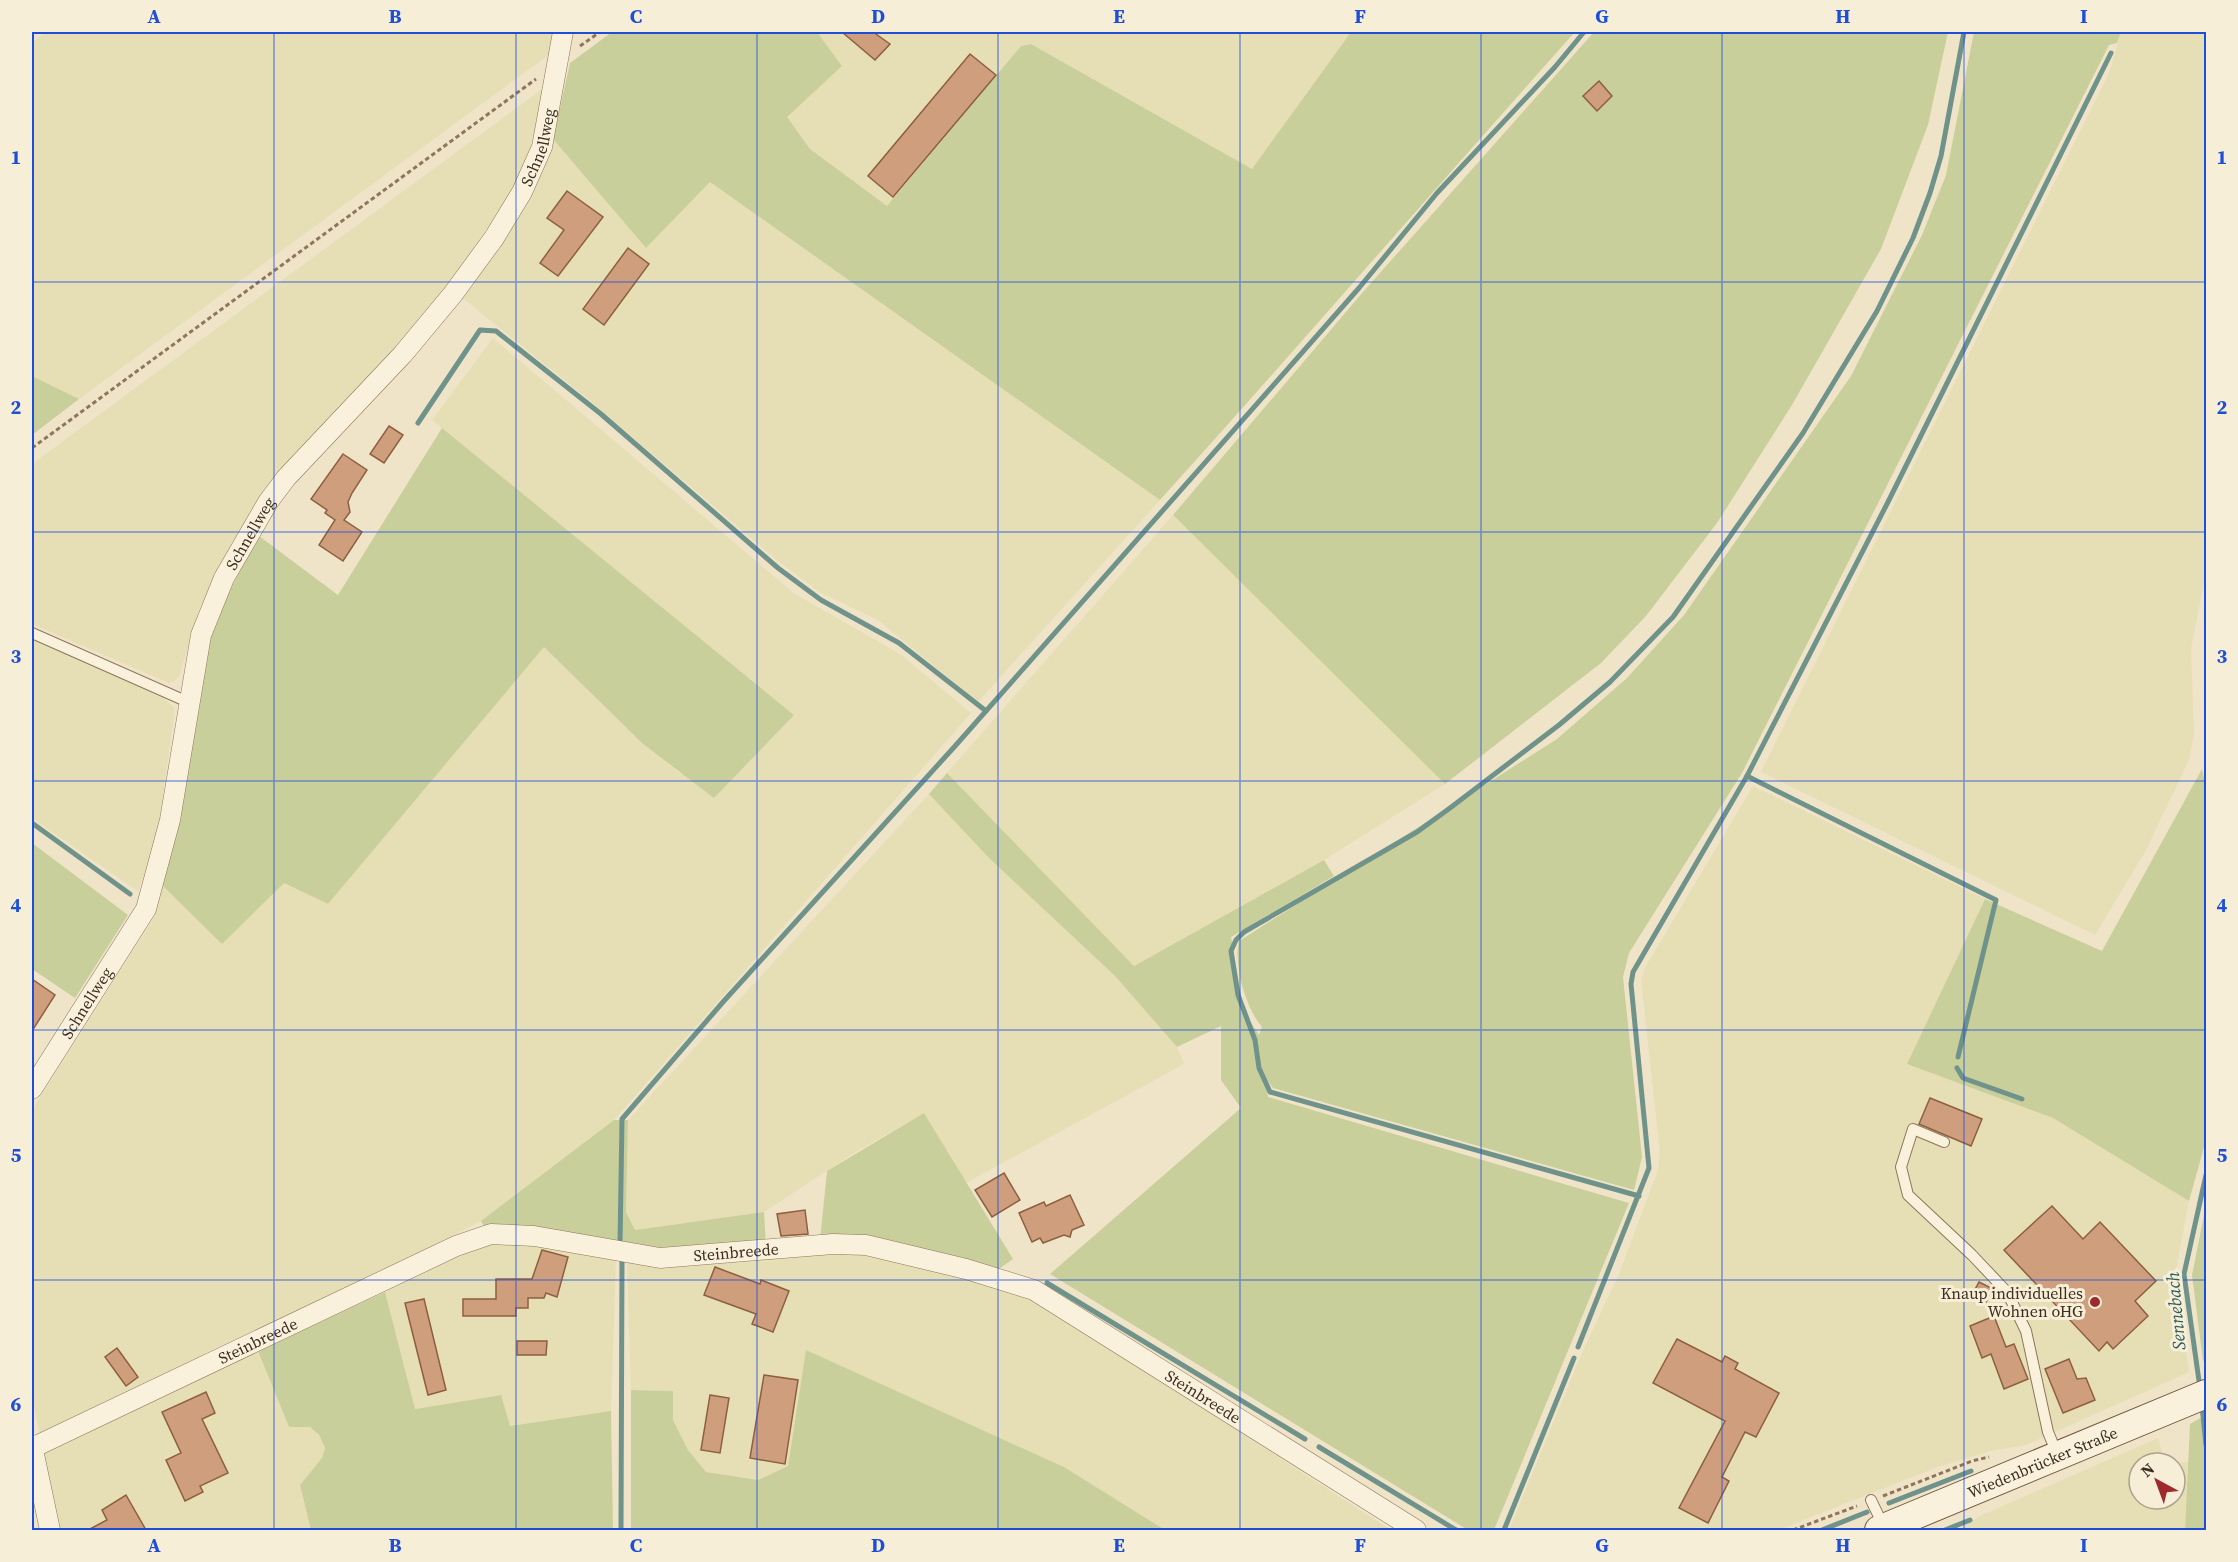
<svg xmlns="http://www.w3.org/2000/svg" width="2238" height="1562" font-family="'Source Serif 4',serif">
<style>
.farmland{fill:#e6deb5;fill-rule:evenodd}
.green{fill:#c9cf9b}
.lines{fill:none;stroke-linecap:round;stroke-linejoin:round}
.stream{stroke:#6f938a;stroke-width:5}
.building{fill:#cf9f7d;stroke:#8d5f41;stroke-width:1.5}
.service-casing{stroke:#8d765c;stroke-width:12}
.minor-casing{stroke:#8d765c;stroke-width:21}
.secondary-casing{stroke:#6f573f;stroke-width:30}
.path{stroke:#8d765c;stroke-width:3;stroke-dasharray:4.5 3;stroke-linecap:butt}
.service{stroke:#faf1dc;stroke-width:10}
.minor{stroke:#faf1dc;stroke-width:20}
.secondary{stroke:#faf1dc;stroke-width:28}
.grid{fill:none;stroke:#1d4ed8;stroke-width:1.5;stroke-opacity:0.55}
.poi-dot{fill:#9e2a2b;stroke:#f7eed8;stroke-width:2}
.labels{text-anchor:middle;stroke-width:6;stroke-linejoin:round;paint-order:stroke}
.street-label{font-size:16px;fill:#3d2e20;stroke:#f7eed8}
.poi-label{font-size:16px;fill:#3d2e20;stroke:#f7eed8;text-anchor:end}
.water-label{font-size:18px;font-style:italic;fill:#2f5d5a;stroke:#f7eed8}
.neatline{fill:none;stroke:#1d4ed8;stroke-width:2}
.grid-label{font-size:20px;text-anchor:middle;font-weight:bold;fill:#1d4ed8}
</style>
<rect width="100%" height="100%" fill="#f0e4c8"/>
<g class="farmland">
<polygon points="46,32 554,32 550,54 79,399 32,376 32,42"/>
<polygon points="817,32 1351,32 1252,169 1031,44 1021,46 887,207 810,149 786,117 842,66"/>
<polygon points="2121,32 2206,32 2206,572 2191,649 2194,733 2189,760 2145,852 2095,935 1761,772 2109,73"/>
<polygon points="545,87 528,156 510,193 452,281 252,511 232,542 198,612 180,674 176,680 169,683 32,624 32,464"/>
<polygon points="553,139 646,248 710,182 1160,500 978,702 878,620 821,593 779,562 588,399 460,296"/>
<polygon points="493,338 795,594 900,654 971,713 614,1120 481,1221 389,1268 205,1353 217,1369 258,1351 289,1427 310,1427 319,1435 325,1449 322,1458 300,1485 311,1530 60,1530 32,1397 32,1110 155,916 161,884 284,883 328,904 544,647 643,744 681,774 794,715 432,420"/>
<polygon points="1173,515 1445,784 1324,860 1134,966 947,773"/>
<polygon points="33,639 164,698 175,709 157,839 138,891 32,818"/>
<polygon points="1753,786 1985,899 1907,1064 2053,1118 2189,1201 2175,1275 2189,1372 2026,1445 1991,1451 1935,1468 1779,1530 1509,1530 1582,1353 1619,1274 1658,1170 1660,1153 1641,979 1646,966"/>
<polygon points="929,794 989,858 1115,976 1177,1047 1184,1064 966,1183 924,1113 854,1153 764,1212 635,1230 626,1212 628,1120"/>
<polygon points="492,1239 616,1258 611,1411 510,1426 500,1395 414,1409 385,1292 447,1257"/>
<polygon points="863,1252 1026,1294 1391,1530 1165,1530 1064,1467 806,1351 788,1466 758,1480 706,1472 688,1450 673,1420 673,1391 631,1390 627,1260"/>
<path d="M2158 1438 2165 1462H2188L2185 1530H1958L1980 1516ZM2139 1463H2175V1499H2139Z"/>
</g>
<g class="green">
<path d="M612 32H817L842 66 787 117 810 149 887 206 1021 46 1031 44 1252 169 1351 32H1575C1436 187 1300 345 1160 500L710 182 646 248 553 139 570 63Z"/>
<polygon points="1594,32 1948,32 1928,125 1881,249 1792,405 1717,523 1646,616 1601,663 1445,784 1173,515 1363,292"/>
<path d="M1974 32H2121L2117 43 2109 45 1742 773 1629 953 1623 977 1642 1157 1634 1190 1273 1088 1265 1077 1268 1097 1629 1203 1494 1530H1468L1050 1274 1241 1108 1221 1080V1026L1177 1047 1115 976 989 858 929 794 947 773 1134 966 1324 860 1334 876 1231 937 1244 1012 1259 1035 1262 1027C1246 1009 1233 964 1239 941L1557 739 1627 678 1684 615 1851 376 1922 235 1946 175Z"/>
<polygon points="32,376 79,399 32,435"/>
<path d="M442 428 794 715 714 798 643 744 544 647 328 904 284 883 222 944 161 884C176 803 185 717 211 638 222 602 241 569 259 536L338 595Z"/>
<polygon points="2202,769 2206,787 2206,1140 2189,1201 2053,1118 1907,1064 1985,899 2102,951"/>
<polygon points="32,843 128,915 75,998 32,969"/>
<polygon points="924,1113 1013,1259 996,1271 820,1240 827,1171"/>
<polygon points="614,1120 628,1120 626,1212 635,1230 764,1212 766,1245 661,1252 485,1228 481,1221"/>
<polygon points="2206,1205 2206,1359 2203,1361 2192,1275"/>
<polygon points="385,1292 415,1409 501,1395 510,1426 611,1411 613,1530 311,1530 300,1485 322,1458 325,1448 319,1435 310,1427 289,1427 258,1351"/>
<polygon points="806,1350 1064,1467 1165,1530 631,1530 631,1390 673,1391 673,1420 688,1450 706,1472 758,1480 788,1466"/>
<polygon points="2206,1415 2206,1530 2185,1530 2190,1424"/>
</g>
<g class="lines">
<g class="stream">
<polyline points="418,423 480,330 496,331 601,414 778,568 821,600 899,643 986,711"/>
<polyline points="32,823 130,894"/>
<polyline points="1958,1057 1996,900 1747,776 1888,502 2111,53"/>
<polyline points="1957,1068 1963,1078 2022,1099"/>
<polyline points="1639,1196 1270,1092 1259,1068 1255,1040 1238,995 1231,951 1236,940 1244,932 1417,832 1450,808 1559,725 1610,682 1673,617 1803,433 1877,311 1913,238 1930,193 1941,156 1964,32"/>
<polyline points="620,1244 622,1119 723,1002 956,745 1359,288 1437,193 1555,67 1584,32"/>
<polyline points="1047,1283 1305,1439"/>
<polyline points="1578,1347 1649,1168 1631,984 1633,972 1747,776"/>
<polyline points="2200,1388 2184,1274 2206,1175"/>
<polyline points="2202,1406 2206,1445"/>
<polyline points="1319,1447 1456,1530"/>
<polyline points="1889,1503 1971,1471"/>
<polyline points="621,1530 622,1259"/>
<polyline points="1504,1530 1574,1358"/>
<polyline points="1822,1530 1867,1512"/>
<polyline points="1945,1530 1970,1520"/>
</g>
</g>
<g class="building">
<polygon points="842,32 873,32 890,44 875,60"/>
<polygon points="970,54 996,75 893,197 868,176"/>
<polygon points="1599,81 1612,96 1597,111 1583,96"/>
<polygon points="567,191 603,217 558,276 540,263 564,230 547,218"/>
<polygon points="628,248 649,264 604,325 583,309"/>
<polygon points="389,426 403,435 384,463 370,454"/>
<polygon points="343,454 367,470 352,493 348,502 350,512 344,520 362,532 343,561 319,545 335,520 325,513 327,510 311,499"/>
<polygon points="32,979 55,995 32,1031"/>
<polygon points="1930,1098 1982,1119 1971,1146 1919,1124"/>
<polygon points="1004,1173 1020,1200 992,1217 975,1190"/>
<polygon points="1070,1195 1084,1225 1072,1230 1070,1237 1064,1235 1043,1243 1040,1238 1032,1242 1019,1213 1044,1202 1046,1206"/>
<polygon points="2052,1206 2083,1239 2100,1222 2156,1281 2135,1301 2148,1316 2113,1349 2107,1342 2099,1351 2004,1250"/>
<polygon points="805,1210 808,1234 781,1236 777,1214"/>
<polygon points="542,1250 568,1257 557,1297 546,1293 544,1298 528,1298 528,1308 516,1308 516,1316 463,1316 463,1299 496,1299 496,1279 532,1279"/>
<polygon points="715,1267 760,1284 761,1280 789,1291 773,1332 752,1324 756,1314 704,1295"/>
<polygon points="1979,1282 1993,1289 1985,1304 1971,1297"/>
<polygon points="424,1299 446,1390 428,1395 405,1303"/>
<polygon points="1994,1316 2006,1347 2014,1344 2028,1379 2004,1389 1991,1354 1982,1358 1970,1326"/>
<polygon points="1677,1339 1722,1362 1725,1356 1738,1363 1735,1369 1779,1393 1756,1437 1745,1432 1722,1477 1729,1481 1708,1523 1679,1508 1725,1421 1653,1383"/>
<polygon points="517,1341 547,1341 546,1355 517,1355"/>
<polygon points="117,1348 138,1377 126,1386 105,1357"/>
<polygon points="2069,1359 2077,1379 2086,1378 2095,1400 2063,1413 2045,1369"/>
<polygon points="764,1375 798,1380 785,1464 750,1458"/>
<polygon points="206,1392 215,1413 202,1419 228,1473 200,1486 203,1492 185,1501 166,1460 181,1453 162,1412"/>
<polygon points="710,1395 729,1398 720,1453 701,1450"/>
<polygon points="126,1495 146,1530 88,1530 107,1520 102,1510"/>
</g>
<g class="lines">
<g class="service-casing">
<g id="service">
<polyline points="32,633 188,702"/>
<polyline points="1944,1142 1913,1129 1901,1167 1908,1195 1972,1255 2007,1292 2026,1331 2048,1432 2058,1456"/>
<polyline points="1871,1500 1884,1527"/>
</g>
</g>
<g class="minor-casing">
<g id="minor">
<path id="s1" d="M32 1089 146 909 170 820 201 635 224 578 268 502 286 478 403 354 453 294 494 238 522 192 542 147 563 32"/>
<polyline points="32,1445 50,1530"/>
<path id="s2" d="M32 1448 456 1246 491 1234 534 1236 660 1258 833 1244 866 1245 966 1269 1034 1290 1416 1530"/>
</g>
</g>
<g class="secondary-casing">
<g id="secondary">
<path id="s3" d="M1879 1530 2206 1394"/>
</g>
</g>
<g class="path">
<polyline points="32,34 34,32"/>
<polyline points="580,46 600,32"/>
<polyline points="32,448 536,79"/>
<polyline points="1883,1496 1972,1461 1989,1457"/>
<polyline points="1793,1530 1857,1506"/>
</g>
<use href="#service" class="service"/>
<use href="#minor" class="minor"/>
<use href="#secondary" class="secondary"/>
</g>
<path class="grid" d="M274 32V1530M516 32V1530M757 32V1530M998 32V1530M1240 32V1530M1481 32V1530M1722 32V1530M1964 32V1530M32 282H2206M32 532H2206M32 781H2206M32 1030H2206M32 1280H2206"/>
<circle class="poi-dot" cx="2095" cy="1302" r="6"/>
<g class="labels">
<g class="street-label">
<text dy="6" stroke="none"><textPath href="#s1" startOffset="1092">Schnellweg</textPath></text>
<text dy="6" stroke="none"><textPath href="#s1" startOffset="606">Schnellweg</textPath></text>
<text dy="6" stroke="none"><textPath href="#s1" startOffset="102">Schnellweg</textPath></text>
<text dy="6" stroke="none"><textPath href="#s2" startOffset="754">Steinbreede</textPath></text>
<text dy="6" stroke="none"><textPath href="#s2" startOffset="250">Steinbreede</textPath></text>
<text dy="6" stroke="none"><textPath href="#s2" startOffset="1258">Steinbreede</textPath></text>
<text dy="6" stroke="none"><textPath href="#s3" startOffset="177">Wiedenbrücker Straße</textPath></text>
</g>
<g class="poi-label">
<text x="2083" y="1299">Knaup individuelles<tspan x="2083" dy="18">Wohnen oHG</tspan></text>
</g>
<g class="water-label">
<text transform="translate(2176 1311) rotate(-95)" y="6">Sennebach</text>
</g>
</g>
<rect width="2238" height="1562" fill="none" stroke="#f7eed8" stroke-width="66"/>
<g transform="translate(2157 1481) rotate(319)"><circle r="28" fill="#f7eed8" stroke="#ada18e" stroke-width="1.5"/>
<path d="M0-4.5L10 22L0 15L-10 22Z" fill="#9e2a2b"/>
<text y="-9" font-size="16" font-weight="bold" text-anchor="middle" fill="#3d2e20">N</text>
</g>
<rect x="33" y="33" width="2172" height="1496" class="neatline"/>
<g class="grid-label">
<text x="154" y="23">A</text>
<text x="395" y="23">B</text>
<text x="636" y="23">C</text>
<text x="878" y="23">D</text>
<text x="1119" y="23">E</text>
<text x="1360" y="23">F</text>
<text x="1602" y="23">G</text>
<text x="1843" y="23">H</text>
<text x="2084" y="23">I</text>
<text x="16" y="164">1</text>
<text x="2222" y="164">1</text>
<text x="16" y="414">2</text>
<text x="2222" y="414">2</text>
<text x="16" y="663">3</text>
<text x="2222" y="663">3</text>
<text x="16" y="912">4</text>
<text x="2222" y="912">4</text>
<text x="16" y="1162">5</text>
<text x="2222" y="1162">5</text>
<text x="16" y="1411">6</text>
<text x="2222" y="1411">6</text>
<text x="154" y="1552">A</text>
<text x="395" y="1552">B</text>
<text x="636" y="1552">C</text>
<text x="878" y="1552">D</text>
<text x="1119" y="1552">E</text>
<text x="1360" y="1552">F</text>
<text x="1602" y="1552">G</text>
<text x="1843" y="1552">H</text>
<text x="2084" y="1552">I</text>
</g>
</svg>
